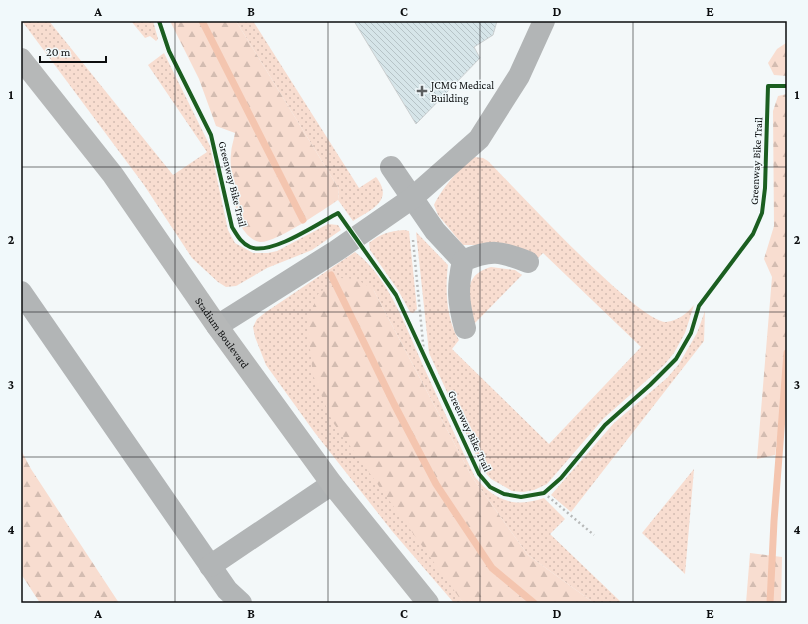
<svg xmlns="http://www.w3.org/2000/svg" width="808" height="624" font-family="'Crimson Pro',serif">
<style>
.grass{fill:url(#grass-dots)}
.forest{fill:url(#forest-firs)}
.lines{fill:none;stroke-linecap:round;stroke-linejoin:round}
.stream{stroke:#f4c5af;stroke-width:7}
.building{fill:url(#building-back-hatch);stroke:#cbcfd0}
.path{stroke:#b7b9b9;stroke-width:2.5;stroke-dasharray:2 3;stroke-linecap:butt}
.minor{stroke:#b2b5b6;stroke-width:22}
.major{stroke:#b6b8b8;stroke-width:22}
.cycleway-casing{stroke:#f1f9fb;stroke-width:6}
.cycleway{stroke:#1b5e20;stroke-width:4}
.grid{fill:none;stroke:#0b0d0e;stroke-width:1;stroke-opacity:0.55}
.poi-dot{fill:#5c5f60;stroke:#f1f9fb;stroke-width:1.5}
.labels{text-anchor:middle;stroke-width:3;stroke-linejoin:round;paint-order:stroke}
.poi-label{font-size:11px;fill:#0b0d0e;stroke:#f1f9fb;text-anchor:start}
.street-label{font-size:11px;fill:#0b0d0e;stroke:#f1f9fb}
.neatline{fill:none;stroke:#0b0d0e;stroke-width:1.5}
.grid-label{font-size:13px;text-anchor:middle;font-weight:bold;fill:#0b0d0e}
</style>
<defs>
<pattern id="grass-dots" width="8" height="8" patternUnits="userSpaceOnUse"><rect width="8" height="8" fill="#f8ddd0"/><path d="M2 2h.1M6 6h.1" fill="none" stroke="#d3bcb1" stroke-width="1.8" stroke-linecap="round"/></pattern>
<pattern id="forest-firs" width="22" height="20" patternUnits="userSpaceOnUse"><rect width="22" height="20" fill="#f8ddd0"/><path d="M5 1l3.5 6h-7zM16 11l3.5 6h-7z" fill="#d3bcb1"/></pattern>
<pattern id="building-back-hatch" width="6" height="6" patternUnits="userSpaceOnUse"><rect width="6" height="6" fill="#d6e5e9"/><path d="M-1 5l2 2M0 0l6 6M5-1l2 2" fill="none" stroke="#b6c3c7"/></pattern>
</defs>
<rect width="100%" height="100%" fill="#f3f8f9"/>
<g class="grass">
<polygon points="22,21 49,21 173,175 207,152 148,65 164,53 210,146 228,230 235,243 253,253 268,253 277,251 328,224 338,225 341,230 312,250 267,268 236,286 226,287 218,282 192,258 144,185"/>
<polygon points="131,21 153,21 158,39 156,41 150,36 145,38"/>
<path d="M236 21H253L359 188 376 177C395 201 370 210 353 221L338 200 339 189Z"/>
<path d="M475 157 483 158 488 161C515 188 638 322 666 322 678 321 687 313 694 305L685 333 674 353 664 365 604 418 547 484 534 490 523 492 512 491 491 479 483 470 429 353 416 232 448 265C445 289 446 319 459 340L452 349 549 444 641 347 543 253 537 259 486 245H463L438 215 434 205C441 190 460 166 475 157Z"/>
<path d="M404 230 409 231 417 309 413 313 410 312 398 290 370 250 369 243C380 234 389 231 404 230Z"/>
<path d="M355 252C390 278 408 333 426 372 442 407 458 442 475 477 495 501 514 508 544 498L565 519 550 534 622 603H594L528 555 472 477 373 289 461 600 464 603H454L392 531 315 433 266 365 255 337 253 327 257 319 266 312Z"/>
<path d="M491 267 515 270 522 275 475 323 470 318C469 295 463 275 491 267Z"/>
<polygon points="705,311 704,341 571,512 551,495 614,423 667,378 679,364 697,333"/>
<polygon points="694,469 685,574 642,533"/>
</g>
<g class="forest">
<path d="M170 21H236L339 189 338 200C323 210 276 243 260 242 252 241 245 233 241 226 235 214 229 168 231 154 231 147 234 140 235 133L216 126 199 79Z"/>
<polygon points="786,43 787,76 774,75 768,63 777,49"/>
<polygon points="787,94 787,365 775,455 757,459 772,277 764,259 774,226 773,111 778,96"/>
<polygon points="339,278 356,279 373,289 472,477 528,555 594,603 464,603 461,600 332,421 313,375 307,323 318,294"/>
<polygon points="21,450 31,469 119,603 40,603 23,577 21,574"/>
<polygon points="750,553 782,557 781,603 746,603"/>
</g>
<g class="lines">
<g class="stream">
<polyline points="202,21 303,220"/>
<polyline points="331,275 394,404 436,484 492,568 534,603"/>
<polyline points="770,603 774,521 787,353"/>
</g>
</g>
<polygon class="building" points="354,21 497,21 493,35 474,47 480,58 416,124"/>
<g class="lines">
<g class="path">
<polyline points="413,240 424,353"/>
<polyline points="544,493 594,535"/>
</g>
<g class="minor">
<polyline points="391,167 435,231 463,261"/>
<polyline points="21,292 227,590 241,603"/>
<polyline points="217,326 336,251 411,199 479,139 519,76 544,21"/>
<path d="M465 328C458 302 457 288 463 261 491 249 500 251 528 262"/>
<polyline points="210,566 332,484"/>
</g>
<path class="major" id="s1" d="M21 59 113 175 217 326 332 484 428 603"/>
<g class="cycleway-casing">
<path id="cycleway" d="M159 21 169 51 211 135 232 227C237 235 241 243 250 247 271 256 319 223 338 213L396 295 479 474 490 487 504 494 521 497 544 493 561 478 605 425 650 385 676 359 691 333 699 306 753 234 762 213 765 188 768 86H787"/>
</g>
<use href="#cycleway" class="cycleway"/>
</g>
<path class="grid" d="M175 21V603M328 21V603M480 21V603M633 21V603M21 167H787M21 312H787M21 457H787"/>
<path class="poi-dot" d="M420 85h4v4h4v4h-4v4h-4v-4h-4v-4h4z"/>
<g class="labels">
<g class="poi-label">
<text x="431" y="89">JCMG Medical<tspan x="431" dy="13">Building</tspan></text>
</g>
<g class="street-label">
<text transform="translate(756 161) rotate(-87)" y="4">Greenway Bike Trail</text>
<text transform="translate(233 184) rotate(76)" y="4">Greenway Bike Trail</text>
<text dy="4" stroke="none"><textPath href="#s1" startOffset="340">Stadium Boulevard</textPath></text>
<text transform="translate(470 431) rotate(65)" y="4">Greenway Bike Trail</text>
</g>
</g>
<rect width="808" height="624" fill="none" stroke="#f1f9fb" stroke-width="44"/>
<path d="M40 56v6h66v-6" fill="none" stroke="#0b0d0e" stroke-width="2"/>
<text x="46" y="56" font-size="12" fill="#0b0d0e" stroke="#f1f9fb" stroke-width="3" paint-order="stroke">20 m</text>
<rect x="22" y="22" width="764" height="580" class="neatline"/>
<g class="grid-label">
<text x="98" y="16">A</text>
<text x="251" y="16">B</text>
<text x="404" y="16">C</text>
<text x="557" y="16">D</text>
<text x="710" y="16">E</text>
<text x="11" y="99">1</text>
<text x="797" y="99">1</text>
<text x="11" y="244">2</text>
<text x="797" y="244">2</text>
<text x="11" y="389">3</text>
<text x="797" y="389">3</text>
<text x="11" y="534">4</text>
<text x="797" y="534">4</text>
<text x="98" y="618">A</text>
<text x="251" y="618">B</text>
<text x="404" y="618">C</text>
<text x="557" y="618">D</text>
<text x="710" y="618">E</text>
</g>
</svg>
